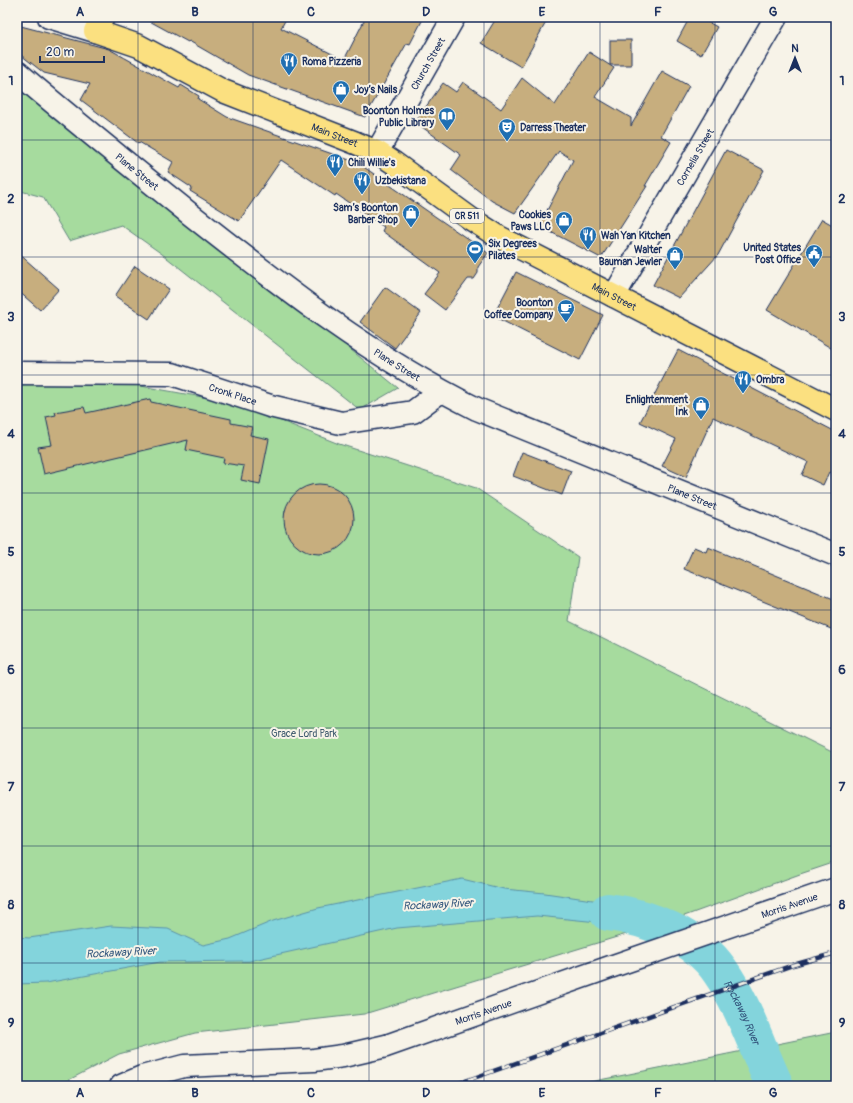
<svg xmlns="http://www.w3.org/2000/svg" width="853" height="1103" font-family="Pangolin,sans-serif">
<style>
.green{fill:#a6db9e;stroke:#60857e}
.water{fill:#83d4dc;stroke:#5992aa}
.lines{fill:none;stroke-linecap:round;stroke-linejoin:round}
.river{stroke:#83d4dc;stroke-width:38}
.building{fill:#c7ae7e;stroke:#1b2f5e}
.street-casing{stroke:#1b2f5e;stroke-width:25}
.secondary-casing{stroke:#1b2f5e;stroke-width:25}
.primary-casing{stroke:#1b2f5e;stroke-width:25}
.street{stroke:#f7f3e8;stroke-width:22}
.secondary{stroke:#f7f3e8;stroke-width:22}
.primary{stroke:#fbe080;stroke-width:22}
.rail-casing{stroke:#1b2f5e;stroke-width:4.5}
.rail{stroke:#f7f3e8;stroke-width:3;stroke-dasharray:9;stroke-linecap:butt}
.grid{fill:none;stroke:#1b2f5e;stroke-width:1;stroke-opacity:0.55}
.labels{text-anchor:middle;stroke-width:4;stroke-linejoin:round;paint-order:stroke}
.shield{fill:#f7f3e8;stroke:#5d6a87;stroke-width:1}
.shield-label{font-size:9px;font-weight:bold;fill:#1b2f5e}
.poi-label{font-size:10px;font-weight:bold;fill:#1b2f5e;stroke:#f7f3e8;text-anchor:start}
.street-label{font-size:10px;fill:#1b2f5e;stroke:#f7f3e8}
.park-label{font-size:10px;fill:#3e5a6e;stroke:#f7f3e8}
.water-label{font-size:11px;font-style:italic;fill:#35587e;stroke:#f7f3e8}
.neatline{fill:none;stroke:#1b2f5e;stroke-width:1.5}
.grid-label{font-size:13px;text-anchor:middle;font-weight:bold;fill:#1b2f5e}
</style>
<rect width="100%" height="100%" fill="#f7f3e8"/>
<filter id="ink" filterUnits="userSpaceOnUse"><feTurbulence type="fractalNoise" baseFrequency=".025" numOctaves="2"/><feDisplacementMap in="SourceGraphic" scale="8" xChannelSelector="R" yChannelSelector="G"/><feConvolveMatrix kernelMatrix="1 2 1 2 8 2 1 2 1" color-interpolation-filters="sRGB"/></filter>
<g filter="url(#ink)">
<g class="green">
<polygon points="17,83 176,208 398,388 360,410 162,254 121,225 69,241 43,197 17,190"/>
<polygon points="107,380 236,403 339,444 476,488 578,557 569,621 836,754 836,862 800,874 676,919 364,1014 195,1033 119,1054 57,1086 17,1086 17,385"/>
<polygon points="836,1032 836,1086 574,1086 580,1084"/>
</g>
<polygon class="water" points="462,879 504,889 545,893 613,903 676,919 630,933 598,922 537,916 397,928 249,961 160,962 46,983 17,984 17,937 29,938 111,926 168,929 203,945 230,939 273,921 318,908"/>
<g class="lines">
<path class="river" id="s1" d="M608 912C648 917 696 936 720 971 744 1005 757 1048 775 1086"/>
</g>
<g class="building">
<polygon points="142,17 287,17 281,28 344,60 366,17 424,17 410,44 407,43 365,117 248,75 189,41 188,42"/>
<polygon points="497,17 549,17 521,67 481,43"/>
<polygon points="690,17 699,17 717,27 701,55 677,41"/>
<polygon points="17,25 109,49 179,88 181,85 199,96 198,99 227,117 358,163 488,253 478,267 478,273 474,279 468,279 445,310 424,294 440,273 382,231 384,227 336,194 335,196 281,160 239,221 190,191 192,188 168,172 173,162 139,142 138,143 81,100 90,84 44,73 17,52"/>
<rect x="610" y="40" width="21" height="25"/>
<polygon points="589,52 614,68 595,97 631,118 631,126 662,71 689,86 661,136 671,142 645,186 647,186 601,258 539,226 573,160 559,151 515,213 492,201 451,170 461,155 415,122 443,83 456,92 463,82 501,109 522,78 555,105"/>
<polygon points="726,150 764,170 718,255 679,298 653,285"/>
<polygon points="822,219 836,227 836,351 767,310"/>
<polygon points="17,252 59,289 40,310 17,290"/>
<polygon points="135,266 169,289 149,319 115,296"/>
<polygon points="516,272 603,315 580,360 493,316"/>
<polygon points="385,287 421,313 395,348 360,322"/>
<polygon points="678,350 836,432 836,475 829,472 823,485 802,475 808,462 713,417 686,477 662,466 676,439 640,422"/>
<polygon points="150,399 151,402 231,419 231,423 252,427 250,435 269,439 260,484 241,480 244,466 223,463 224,458 186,450 188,440 44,474 38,447 52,445 46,417 56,415 55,412 84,407 86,413"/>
<polygon points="522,452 571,471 562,495 513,476"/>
<circle cx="319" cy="519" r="35"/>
<polygon points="694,547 706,552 708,547 836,600 836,631 684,569"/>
</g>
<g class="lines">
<g class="street-casing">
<g id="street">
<path id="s2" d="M17 72C74 121 132 167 190 214 281 286 373 358 477 409L836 555"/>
<path id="s3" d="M377 152 454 17"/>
<path id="s4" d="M614 296 776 17"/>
<path id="s5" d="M17 373 172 374 270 406 341 423 413 412 441 391"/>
<path id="s6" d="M121 1086 142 1077 184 1066 314 1060 343 1056 386 1046 613 966 836 889"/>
</g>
</g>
<g class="secondary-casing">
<polyline id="secondary" points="49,17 95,31"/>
</g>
<g class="primary-casing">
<g id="primary">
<path id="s7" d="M103 17 95 31 139 46 223 91 356 143 377 152 394 163 471 219 499 237 836 410"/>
</g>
</g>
<use href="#street" class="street"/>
<use href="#secondary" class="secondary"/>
<use href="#primary" class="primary"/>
<g class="rail-casing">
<polyline id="rail" points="451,1086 793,965 836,953"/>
</g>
<use href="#rail" class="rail"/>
</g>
</g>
<path class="grid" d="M138 17V1086M253 17V1086M369 17V1086M484 17V1086M600 17V1086M715 17V1086M17 140H836M17 257H836M17 375H836M17 493H836M17 610H836M17 728H836M17 846H836M17 963H836"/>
<defs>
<g id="restaurant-pin" transform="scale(0.9)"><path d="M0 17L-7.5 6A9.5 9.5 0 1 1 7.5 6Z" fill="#1f6fb2" stroke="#f7f3e8"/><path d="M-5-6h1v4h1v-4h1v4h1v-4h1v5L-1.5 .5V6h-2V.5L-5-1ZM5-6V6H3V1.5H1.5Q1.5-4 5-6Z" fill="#fff"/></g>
<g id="shop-pin" transform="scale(0.9)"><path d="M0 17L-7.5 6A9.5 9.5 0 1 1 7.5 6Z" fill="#1f6fb2" stroke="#f7f3e8"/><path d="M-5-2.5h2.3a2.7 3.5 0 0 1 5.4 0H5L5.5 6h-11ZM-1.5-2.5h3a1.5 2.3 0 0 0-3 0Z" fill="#fff"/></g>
<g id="library-pin" transform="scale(0.9)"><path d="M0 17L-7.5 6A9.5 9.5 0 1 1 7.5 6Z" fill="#1f6fb2" stroke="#f7f3e8"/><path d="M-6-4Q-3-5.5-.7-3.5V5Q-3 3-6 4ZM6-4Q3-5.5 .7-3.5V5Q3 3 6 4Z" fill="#fff"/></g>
<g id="theatre-pin" transform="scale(0.9)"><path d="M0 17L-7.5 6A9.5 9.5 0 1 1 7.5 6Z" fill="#1f6fb2" stroke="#f7f3e8"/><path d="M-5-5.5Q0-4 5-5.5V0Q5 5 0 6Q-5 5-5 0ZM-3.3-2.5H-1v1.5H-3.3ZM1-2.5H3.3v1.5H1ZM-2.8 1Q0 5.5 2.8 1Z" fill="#fff"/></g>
<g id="stadium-pin" transform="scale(0.9)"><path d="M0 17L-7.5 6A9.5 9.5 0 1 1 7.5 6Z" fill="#1f6fb2" stroke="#f7f3e8"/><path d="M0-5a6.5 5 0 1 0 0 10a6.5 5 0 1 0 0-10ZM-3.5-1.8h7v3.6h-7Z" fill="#fff"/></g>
<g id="civic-pin" transform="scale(0.9)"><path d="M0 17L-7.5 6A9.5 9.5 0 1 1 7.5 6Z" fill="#1f6fb2" stroke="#f7f3e8"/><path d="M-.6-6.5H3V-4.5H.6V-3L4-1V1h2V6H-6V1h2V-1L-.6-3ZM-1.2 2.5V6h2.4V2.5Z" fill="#fff"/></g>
<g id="cafe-pin" transform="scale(0.9)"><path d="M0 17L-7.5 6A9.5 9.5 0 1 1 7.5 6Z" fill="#1f6fb2" stroke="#f7f3e8"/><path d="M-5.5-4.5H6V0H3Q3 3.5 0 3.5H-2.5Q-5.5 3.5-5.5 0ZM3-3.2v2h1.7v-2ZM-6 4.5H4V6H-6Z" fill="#fff"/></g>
</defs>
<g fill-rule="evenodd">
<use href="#restaurant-pin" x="289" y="61"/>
<use href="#shop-pin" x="341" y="89"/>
<use href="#library-pin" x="447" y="116"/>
<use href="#theatre-pin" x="507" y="127"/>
<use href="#restaurant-pin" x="335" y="162"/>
<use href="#restaurant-pin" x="362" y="180"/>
<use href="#shop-pin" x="411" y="213"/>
<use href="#shop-pin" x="564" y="220"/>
<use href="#restaurant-pin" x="588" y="235"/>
<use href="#stadium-pin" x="475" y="249"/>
<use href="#civic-pin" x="814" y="253"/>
<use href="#shop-pin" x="675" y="255"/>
<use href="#cafe-pin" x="566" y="308"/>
<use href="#restaurant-pin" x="743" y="379"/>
<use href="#shop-pin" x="701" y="405"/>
</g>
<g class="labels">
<rect class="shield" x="450" y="209" width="34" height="14" rx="3"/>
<g class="shield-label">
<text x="467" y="219">CR 511</text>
</g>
<g class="poi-label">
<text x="302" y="65">Roma Pizzeria</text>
<text x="354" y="93">Joy’s Nails</text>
<text x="434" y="114" text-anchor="end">Boonton Holmes<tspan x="434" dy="12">Public Library</tspan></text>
<text x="520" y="131">Darress Theater</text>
<text x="348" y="166">Chili Willie's</text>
<text x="375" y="184">Uzbekistana</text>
<text x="398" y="211" text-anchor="end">Sam’s Boonton<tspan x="398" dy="12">Barber Shop</tspan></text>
<text x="551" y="218" text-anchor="end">Cookies<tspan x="551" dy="12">Paws LLC</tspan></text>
<text x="601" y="239">Wah Yan Kitchen</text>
<text x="488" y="247">Six Degrees<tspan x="488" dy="12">Pilates</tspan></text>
<text x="801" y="251" text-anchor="end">United States<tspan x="801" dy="12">Post Office</tspan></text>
<text x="662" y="253" text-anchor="end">Walter<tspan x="662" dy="12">Bauman Jewler</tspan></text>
<text x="553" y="306" text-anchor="end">Boonton<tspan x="553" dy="12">Coffee Company</tspan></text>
<text x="756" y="383">Ombra</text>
<text x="688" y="403" text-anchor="end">Enlightenment<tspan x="688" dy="12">Ink</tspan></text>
</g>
<g class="street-label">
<text dy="4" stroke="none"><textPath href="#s3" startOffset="102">Church Street</textPath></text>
<text dy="4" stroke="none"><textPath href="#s7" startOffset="278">Main Street</textPath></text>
<text dy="4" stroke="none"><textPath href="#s4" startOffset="161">Cornelia Street</textPath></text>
<text dy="4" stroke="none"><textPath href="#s2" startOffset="156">Plane Street</textPath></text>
<text dy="4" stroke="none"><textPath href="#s7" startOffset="602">Main Street</textPath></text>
<text dy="4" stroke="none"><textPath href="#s2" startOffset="480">Plane Street</textPath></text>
<text dy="4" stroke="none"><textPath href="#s5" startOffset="219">Cronk Place</textPath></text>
<text dy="4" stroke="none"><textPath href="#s2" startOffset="804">Plane Street</textPath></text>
<text dy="4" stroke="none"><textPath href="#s6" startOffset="697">Morris Avenue</textPath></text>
<text dy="4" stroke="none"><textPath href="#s6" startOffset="373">Morris Avenue</textPath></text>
</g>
<g class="park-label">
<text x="304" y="737">Grace Lord Park</text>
</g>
<g class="water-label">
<text transform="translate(438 904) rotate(-3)" y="4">Rockaway River</text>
<text transform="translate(121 952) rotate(-3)" y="4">Rockaway River</text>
<text dy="4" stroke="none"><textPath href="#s1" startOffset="177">Rockaway River</textPath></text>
</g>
</g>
<rect width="853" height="1103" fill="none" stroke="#f7f3e8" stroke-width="44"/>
<g transform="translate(795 58)" stroke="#f7f3e8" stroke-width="3" paint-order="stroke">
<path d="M0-3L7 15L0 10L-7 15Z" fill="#1b2f5e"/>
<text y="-6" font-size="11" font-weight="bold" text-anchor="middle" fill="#1b2f5e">N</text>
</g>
<path d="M40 56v6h64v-6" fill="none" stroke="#1b2f5e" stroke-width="2"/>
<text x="46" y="56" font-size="12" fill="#1b2f5e" stroke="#f7f3e8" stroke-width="3" paint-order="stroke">20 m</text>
<rect x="22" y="22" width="809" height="1059" class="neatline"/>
<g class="grid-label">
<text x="80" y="16">A</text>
<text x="195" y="16">B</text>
<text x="311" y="16">C</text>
<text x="426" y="16">D</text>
<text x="542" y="16">E</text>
<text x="658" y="16">F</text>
<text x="773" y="16">G</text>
<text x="11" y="85">1</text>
<text x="842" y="85">1</text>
<text x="11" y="203">2</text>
<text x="842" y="203">2</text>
<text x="11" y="321">3</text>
<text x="842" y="321">3</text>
<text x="11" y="438">4</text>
<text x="842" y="438">4</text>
<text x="11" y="556">5</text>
<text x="842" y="556">5</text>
<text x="11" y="674">6</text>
<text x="842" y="674">6</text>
<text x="11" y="791">7</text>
<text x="842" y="791">7</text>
<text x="11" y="909">8</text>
<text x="842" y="909">8</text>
<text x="11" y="1027">9</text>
<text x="842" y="1027">9</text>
<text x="80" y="1097">A</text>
<text x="195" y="1097">B</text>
<text x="311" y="1097">C</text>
<text x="426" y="1097">D</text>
<text x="542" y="1097">E</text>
<text x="658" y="1097">F</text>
<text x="773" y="1097">G</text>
</g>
</svg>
